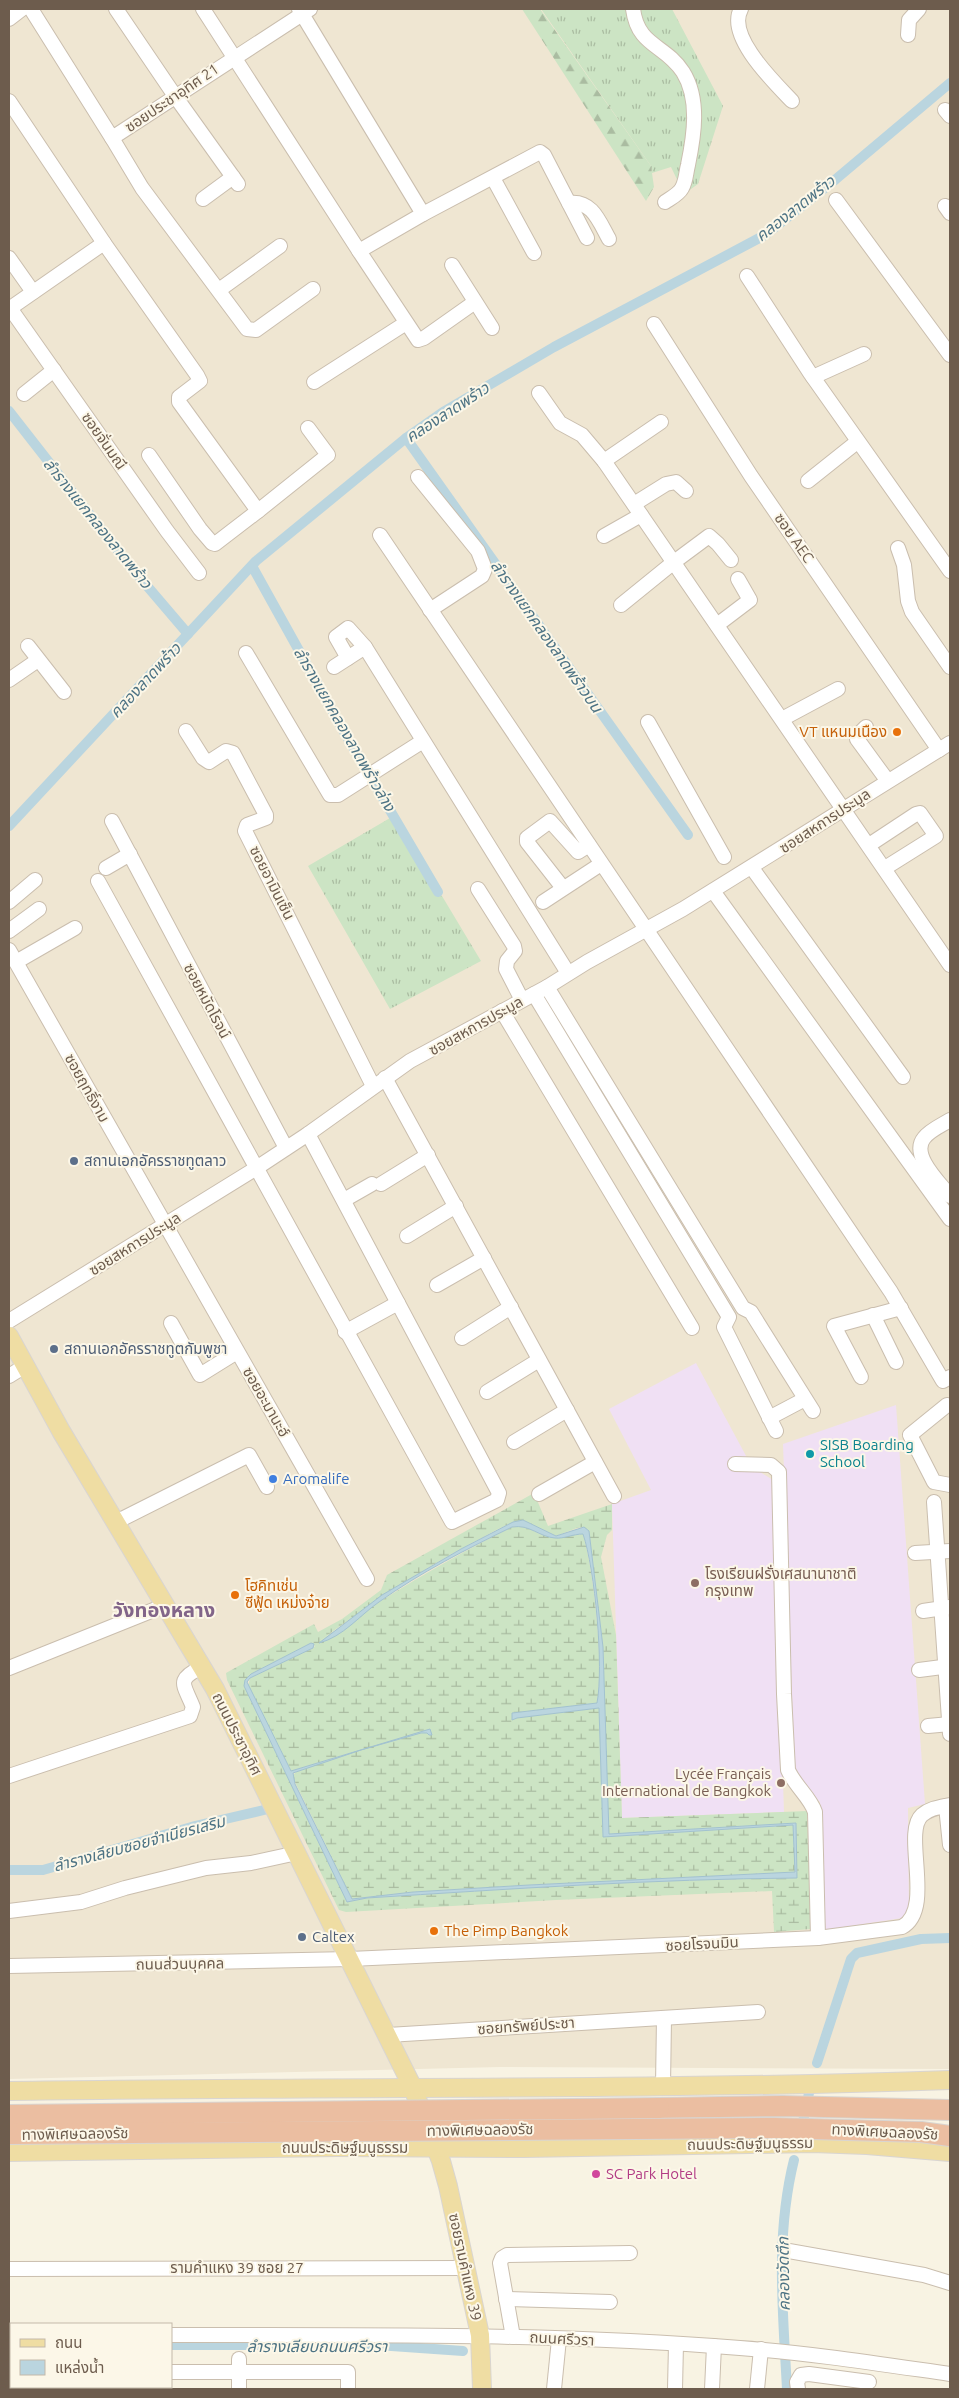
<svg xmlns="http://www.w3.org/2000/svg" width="959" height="2398" font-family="Ubuntu,'Noto Sans Thai',sans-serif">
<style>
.residential{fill:#efe6d2}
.education{fill:#f0e0f4}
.grass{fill:url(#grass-tufts)}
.forest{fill:url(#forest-firs)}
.wetland{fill:url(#wetland-marsh);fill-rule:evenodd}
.water{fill:#bad5df;stroke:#a2c2cf}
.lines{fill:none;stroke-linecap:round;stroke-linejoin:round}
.canal{stroke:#bad5df;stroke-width:10}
.minor-casing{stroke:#cabeae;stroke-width:16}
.major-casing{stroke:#d9d5d1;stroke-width:20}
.highway-casing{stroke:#d9d5d1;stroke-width:22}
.minor{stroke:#fff;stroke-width:14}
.major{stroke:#efdda3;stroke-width:18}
.highway{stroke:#ebbea1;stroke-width:20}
.highway-bridge-casing{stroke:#d9d5d1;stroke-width:22;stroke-linecap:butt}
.highway-bridge{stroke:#ebbea1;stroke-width:20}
.food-dot{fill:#e8710a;stroke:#fcf7e8;stroke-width:2}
.service-dot{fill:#5c6f8a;stroke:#fcf7e8;stroke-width:2}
.culture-dot{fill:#0f9aa8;stroke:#fcf7e8;stroke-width:2}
.shop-dot{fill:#3f7fe0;stroke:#fcf7e8;stroke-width:2}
.education-dot{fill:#8d6e63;stroke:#fcf7e8;stroke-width:2}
.hotel-dot{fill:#d1479c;stroke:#fcf7e8;stroke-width:2}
.labels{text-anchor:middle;stroke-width:4;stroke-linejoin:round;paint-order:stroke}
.street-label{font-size:15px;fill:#6d5c4d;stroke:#fcf7e8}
.food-label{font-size:15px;fill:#c56008;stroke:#fcf7e8;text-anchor:start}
.service-label{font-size:15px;fill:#4e5e75;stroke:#fcf7e8;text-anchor:start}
.culture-label{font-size:15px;fill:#0d838f;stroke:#fcf7e8;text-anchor:start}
.shop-label{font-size:15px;fill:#366cbe;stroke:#fcf7e8;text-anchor:start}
.education-label{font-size:15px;fill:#785e54;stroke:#fcf7e8;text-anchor:start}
.hotel-label{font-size:15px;fill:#b23c85;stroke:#fcf7e8;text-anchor:start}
.water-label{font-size:16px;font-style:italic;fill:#4d7384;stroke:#fcf7e8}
.district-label{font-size:20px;font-weight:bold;fill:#826589;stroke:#fcf7e8}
</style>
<defs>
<pattern id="grass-tufts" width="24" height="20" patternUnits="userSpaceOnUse" patternTransform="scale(1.25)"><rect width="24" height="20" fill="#cce4c4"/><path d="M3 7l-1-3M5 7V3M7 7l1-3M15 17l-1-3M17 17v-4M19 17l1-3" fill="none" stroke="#aabca1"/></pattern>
<pattern id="forest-firs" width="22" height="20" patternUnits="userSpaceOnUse" patternTransform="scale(1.25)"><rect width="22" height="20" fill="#cce4c4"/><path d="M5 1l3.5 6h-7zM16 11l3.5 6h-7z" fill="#aabca1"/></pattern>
<pattern id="wetland-marsh" width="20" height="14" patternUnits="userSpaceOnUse" patternTransform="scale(1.25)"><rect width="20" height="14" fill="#cce4c4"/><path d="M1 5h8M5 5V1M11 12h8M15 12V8" fill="none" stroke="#aabca1"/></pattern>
</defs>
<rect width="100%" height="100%" fill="#f8f3e3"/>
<polygon class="residential" points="9,9 950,9 950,2069 500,2067 9,2079"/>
<g class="education">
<polygon points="696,1363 752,1467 773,1480 784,1812 622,1818 612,1504 651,1490 609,1409"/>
<polygon points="896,1405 925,1804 908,1808 909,1917 825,1930 820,1802 795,1777 783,1444"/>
</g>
<g class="grass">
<polygon points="541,9 672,9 723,106 698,184 684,194 671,167 652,173 651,166"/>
<polygon points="390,818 435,893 442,896 481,961 390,1009 308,866"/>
</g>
<polygon class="forest" points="522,9 540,9 651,166 654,187 646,201"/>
<path class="wetland" d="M534 1493 548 1526 612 1504V1530L607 1535 601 1557 616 1635 622 1818 807 1811 811 1929 774 1932 772 1891 556 1900 346 1912 339 1910 227 1680 226 1673 314 1624 318 1632 342 1619 381 1590 387 1575ZM523 1520 556 1536 577 1528 584 1527 589 1531 603 1647 608 1835 796 1823 797 1878C654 1879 510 1889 367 1898L347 1902 244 1686 251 1674 311 1643 315 1646 313 1648 250 1678 248 1686 291 1771 353 1752 297 1771 292 1776 352 1899 413 1892 529 1885 796 1872 793 1825 603 1837 599 1708 516 1718 513 1720 512 1713 597 1703C604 1666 594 1571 583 1534 572 1534 562 1538 551 1537 536 1535 528 1524 512 1527 445 1560 383 1598 321 1640 372 1603 419 1571 474 1542 490 1534 506 1523 523 1520Z"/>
<path class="water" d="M523 1520 556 1536 584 1527 589 1531 603 1647 609 1834 796 1823 797 1878C654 1879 510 1889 367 1898L347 1902 244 1686 245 1680 251 1674 311 1643 314 1644 313 1648 250 1678 247 1682 291 1771 430 1729 432 1735H429L427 1733H421L361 1750 293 1773 295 1784 352 1899 413 1892 529 1885 795 1872 793 1825 603 1837 599 1708 517 1718 512 1720V1713L597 1703C604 1667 595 1569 583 1534 573 1534 564 1539 555 1538 539 1537 530 1524 512 1527 467 1549 421 1572 379 1602 360 1615 343 1637 319 1643L382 1595 461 1549 513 1522Z"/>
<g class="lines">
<g class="canal">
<polyline points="9,411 130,566 188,634"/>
<polyline points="406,438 688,835"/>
<polyline points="252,566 347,737 438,892"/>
<polyline points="9,826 256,561 406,438 443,412 554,347 765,235 836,179 950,83"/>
<polyline points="9,1870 43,1870 195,1826 268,1809"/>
<polyline points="817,2063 851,1959 857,1953 921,1939 950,1938"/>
<polyline points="801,2131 809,2093"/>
<polyline points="9,2344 11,2344"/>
<polyline points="171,2345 377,2345 463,2351"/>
<polyline points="111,2389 111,2387"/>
<path d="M787 2389C783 2312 775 2236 794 2160"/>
</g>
<g class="minor-casing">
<g id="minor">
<polyline points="31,9 112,138 310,9"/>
<polyline points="116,9 175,96 238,184"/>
<polyline points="203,9 359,251 423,214 540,152 544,155 587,238"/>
<polyline points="299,9 423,214"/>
<path d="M633 9C638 47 665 44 683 72 700 99 694 136 688 165 686 173 686 181 682 188 679 194 671 198 665 202"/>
<path d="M741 9C726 36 774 82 792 101"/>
<polyline points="9,19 22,9"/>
<polyline points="908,35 909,20 919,9"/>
<polyline points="9,101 104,243 197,375 200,381 179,397 179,402 258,511 328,455 308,428"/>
<polyline points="945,110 950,116"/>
<polyline points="112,138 142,188 247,329 256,330 313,289"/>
<polyline points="493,178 534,253"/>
<polyline points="203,199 233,177"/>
<polyline points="836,200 950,355"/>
<path d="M569 203C592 200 599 221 609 239"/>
<polyline points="945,206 950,213"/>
<polyline points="359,251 418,340 424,338 475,302"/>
<polyline points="9,258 33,292"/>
<polyline points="452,265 492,328"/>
<polyline points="747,276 810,373 950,571"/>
<polyline points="219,290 280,246"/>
<polyline points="10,308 167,531 199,573"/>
<polyline points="9,309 104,243"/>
<polyline points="654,324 751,476 939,750"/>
<polyline points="813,377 864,354"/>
<polyline points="314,382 406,323"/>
<polyline points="539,393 560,423 582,435 604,461 950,965"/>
<polyline points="24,394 54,370"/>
<polyline points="149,455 200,529 212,543 215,544 258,511"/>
<polyline points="604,461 661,422"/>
<polyline points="418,477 478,551 485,569 482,576 430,610"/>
<polyline points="808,481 857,442"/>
<polyline points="634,504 666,484 676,482 686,491"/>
<polyline points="380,535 891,1292 943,1381 950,1377"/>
<polyline points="604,536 641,515"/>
<polyline points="898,548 904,565 908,601 912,612 950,667"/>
<polyline points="621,605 674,562 709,536 718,544 731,560"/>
<polyline points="717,625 750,600 738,579"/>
<polyline points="28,646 64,692"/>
<polyline points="246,653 330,795 338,795 423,741"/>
<polyline points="348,658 336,637 348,628 365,647 568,973"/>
<polyline points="334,667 365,647"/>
<polyline points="9,680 38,660"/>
<polyline points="782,719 838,689"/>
<polyline points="648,722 724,857"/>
<polyline points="866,727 858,735 857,739 887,780"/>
<polyline points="186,731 203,758 209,762 226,751 233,753 266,815 266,818 247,825 245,831 373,1086"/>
<polyline points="112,821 286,1148"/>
<polyline points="869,845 916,814 920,813 936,836 885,868"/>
<polyline points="106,868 130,854"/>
<polyline points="752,868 903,1077"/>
<polyline points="98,881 452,1522 497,1500 499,1493 308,1134"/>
<polyline points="563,888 527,842 527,838 550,821 578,852 589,845"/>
<polyline points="478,889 514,946 515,951 507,961 506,969 522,1000"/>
<polyline points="713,891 950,1219"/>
<polyline points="9,902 35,880"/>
<polyline points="543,902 601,864"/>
<polyline points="9,931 39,909"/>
<polyline points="9,950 367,1579"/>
<polyline points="16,962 75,928"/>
<polyline points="547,987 743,1308 751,1312 813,1411"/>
<polyline points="534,994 729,1317 724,1327 776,1431"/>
<polyline points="502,1011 692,1328"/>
<polyline points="385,1078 614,1496"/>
<path d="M950 1120C942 1125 930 1130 924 1138 910 1155 940 1183 950 1196"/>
<polyline points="381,1184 428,1155"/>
<polyline points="344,1200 372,1184"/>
<polyline points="407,1236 456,1206"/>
<polyline points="437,1285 484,1258"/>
<polyline points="873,1315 896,1362"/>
<polyline points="9,1321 255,1169 308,1134 410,1061 547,987 587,962 683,909 950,743"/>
<polyline points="171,1323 200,1375 237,1352"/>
<polyline points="345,1332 398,1303"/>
<polyline points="462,1338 511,1307"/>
<polyline points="9,1376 25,1366"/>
<polyline points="861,1377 834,1326 901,1308"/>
<polyline points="487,1392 539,1360"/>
<polyline points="947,1405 910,1435 934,1482 950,1485"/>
<polyline points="769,1418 805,1399"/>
<polyline points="514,1442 567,1410"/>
<path d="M735 1464 771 1465 779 1472 784 1694 788 1770C795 1786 810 1797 815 1812L818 1938"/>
<polyline points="539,1494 595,1462"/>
<polyline points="934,1502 950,1734"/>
<polyline points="116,1522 249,1455 267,1487"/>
<polyline points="915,1553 950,1551"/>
<polyline points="923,1611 950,1607"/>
<polyline points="9,1668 166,1605"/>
<polyline points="919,1670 950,1666"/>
<polyline points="928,1726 950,1724"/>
<path d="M9 1776 190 1716 193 1707C184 1684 175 1680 202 1667"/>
<polyline points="946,1806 950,1845"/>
<polyline points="9,1911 81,1902 125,1888 206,1868 251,1863 297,1853"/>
<path d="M9 1966 350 1959 818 1938 902 1927C935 1909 902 1833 922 1815 930 1808 940 1807 950 1805"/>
<polyline points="388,2035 758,2012"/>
<polyline points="663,2086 664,2018"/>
<polyline points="789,2251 924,2275 950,2283"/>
<polyline points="9,2269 465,2268"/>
<polyline points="506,2299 610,2302"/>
<polyline points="9,2334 11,2334"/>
<path d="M171 2335C361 2335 551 2333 740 2348 810 2353 880 2364 950 2374"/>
<polyline points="513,2337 500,2263 502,2258 507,2255 630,2253"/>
<polyline points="171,2372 348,2372 348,2389"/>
<polyline points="9,2378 11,2378"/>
<polyline points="133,2387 133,2389"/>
<polyline points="56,2389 56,2387"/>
<polyline points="239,2389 239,2359"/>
<polyline points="554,2389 559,2339"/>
<polyline points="675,2389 676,2344"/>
<polyline points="712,2389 714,2346"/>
<polyline points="757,2389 761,2349"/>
<polyline points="798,2389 797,2382 801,2375 809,2374 869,2382"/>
</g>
</g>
<g class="major-casing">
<g id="major">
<polyline points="9,1336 61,1431 215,1689 412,2086 441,2161 448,2186 480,2335 482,2389"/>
<path d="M9 2091C323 2086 637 2091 950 2080"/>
<polyline points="9,2152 337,2147 524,2148 813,2143 867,2145 950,2152"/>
</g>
</g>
<g class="highway-casing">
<polyline id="highway" points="659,2108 783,2106 950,2110"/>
</g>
<use href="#minor" class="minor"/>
<use href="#major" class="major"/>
<use href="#highway" class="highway"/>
<g class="highway-bridge-casing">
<g id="highway-bridge">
<polyline points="9,2115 659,2108"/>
<polyline points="9,2134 774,2128 921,2132 950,2136"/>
</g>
</g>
<use href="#highway-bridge" class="highway-bridge"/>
</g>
<g class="food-dot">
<circle cx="897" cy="732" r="5"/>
<circle cx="235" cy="1595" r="5"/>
<circle cx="434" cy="1931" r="5"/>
</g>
<g class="service-dot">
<circle cx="74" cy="1161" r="5"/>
<circle cx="54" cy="1349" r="5"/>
<circle cx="302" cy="1937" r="5"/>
</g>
<circle class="culture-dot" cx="810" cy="1454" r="5"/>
<circle class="shop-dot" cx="273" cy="1479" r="5"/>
<g class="education-dot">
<circle cx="695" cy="1583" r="5"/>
<circle cx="781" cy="1783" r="5"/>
</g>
<circle class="hotel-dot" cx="596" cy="2174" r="5"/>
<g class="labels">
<g class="street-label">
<text transform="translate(172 98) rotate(-34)" y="5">ซอยประชาอุทิศ 21</text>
<text transform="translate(104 441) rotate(55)" y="5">ซอยจั่นมณี</text>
<text transform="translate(794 538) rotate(55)" y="5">ซอย AEC</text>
<text transform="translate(825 821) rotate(-33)" y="5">ซอยสหการประมูล</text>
<text transform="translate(272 883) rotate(63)" y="5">ซอยอามินเซ็น</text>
<text transform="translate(207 1001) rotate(62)" y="5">ซอยหมัดโรจน์</text>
<text transform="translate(476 1026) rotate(-29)" y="5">ซอยสหการประมูล</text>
<text transform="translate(87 1088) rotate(61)" y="5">ซอยฤทธิ์งาม</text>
<text transform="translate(135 1244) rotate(-32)" y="5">ซอยสหการประมูล</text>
<text transform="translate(266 1402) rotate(60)" y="5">ซอยอะมานะฮ์</text>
<text transform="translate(237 1734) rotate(63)" y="5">ถนนประชาอุทิศ</text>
<text transform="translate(702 1944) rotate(-3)" y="5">ซอยโรจนมิน</text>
<text transform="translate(180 1964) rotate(-1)" y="5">ถนนส่วนบุคคล</text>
<text transform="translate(526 2026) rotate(-4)" y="5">ซอยทรัพย์ประชา</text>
<text transform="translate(480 2130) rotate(-1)" y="5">ทางพิเศษฉลองรัช</text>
<text transform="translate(885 2132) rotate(3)" y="5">ทางพิเศษฉลองรัช</text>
<text transform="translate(75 2134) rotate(-1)" y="5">ทางพิเศษฉลองรัช</text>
<text transform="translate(750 2144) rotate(-1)" y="5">ถนนประดิษฐ์มนูธรรม</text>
<text x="345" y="2153">ถนนประดิษฐ์มนูธรรม</text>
<text transform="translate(465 2267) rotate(78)" y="5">ซอยรามคำแหง 39</text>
<text x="237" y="2273">รามคำแหง 39 ซอย 27</text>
<text transform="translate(562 2339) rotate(3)" y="5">ถนนศรีวรา</text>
</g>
<g class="food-label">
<text x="887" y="737" text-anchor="end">VT แหนมเนือง</text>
<text x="245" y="1591">โฮคิทเช่น<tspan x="245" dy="17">ซีฟู้ด เหม่งจ๋าย</tspan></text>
<text x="444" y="1936">The Pimp Bangkok</text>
</g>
<g class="service-label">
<text x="84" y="1166">สถานเอกอัครราชทูตลาว</text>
<text x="64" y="1354">สถานเอกอัครราชทูตกัมพูชา</text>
<text x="312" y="1942">Caltex</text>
</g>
<g class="culture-label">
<text x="820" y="1450">SISB Boarding<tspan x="820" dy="17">School</tspan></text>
</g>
<g class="shop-label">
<text x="283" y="1484">Aromalife</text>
</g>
<g class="education-label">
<text x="705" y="1579">โรงเรียนฝรั่งเศสนานาชาติ<tspan x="705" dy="17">กรุงเทพ</tspan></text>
<text x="771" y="1779" text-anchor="end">Lycée Français<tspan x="771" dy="17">International de Bangkok</tspan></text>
</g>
<g class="hotel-label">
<text x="606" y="2179">SC Park Hotel</text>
</g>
<g class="water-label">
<text transform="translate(795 208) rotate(-38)" y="6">คลองลาดพร้าว</text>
<text transform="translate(447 412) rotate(-33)" y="6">คลองลาดพร้าว</text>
<text transform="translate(98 523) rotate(51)" y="6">ลำรางแยกคลองลาดพร้าว</text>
<text transform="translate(547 636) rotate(55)" y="6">ลำรางแยกคลองลาดพร้าวบน</text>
<text transform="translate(145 680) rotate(-47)" y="6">คลองลาดพร้าว</text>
<text transform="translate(345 729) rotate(60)" y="6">ลำรางแยกคลองลาดพร้าวล่าง</text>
<text transform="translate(139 1843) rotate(-15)" y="6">ลำรางเลียบซอยจำเนียรเสริม</text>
<text transform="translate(783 2274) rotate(-91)" y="6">คลองวัดตึก</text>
<text x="317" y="2352">ลำรางเลียบถนนศรีวรา</text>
</g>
<g class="district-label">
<text x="164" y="1617">วังทองหลาง</text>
</g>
</g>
<rect width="959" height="2398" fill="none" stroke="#6d5c4d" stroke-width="20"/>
<rect x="10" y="2323" width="162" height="65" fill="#fcf7e8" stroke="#c3b9aa"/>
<rect x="20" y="2339" width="25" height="8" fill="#efdda3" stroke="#c3b9aa"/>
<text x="55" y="2348" font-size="15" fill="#6d5c4d">ถนน</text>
<rect x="20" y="2360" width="25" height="15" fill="#bad5df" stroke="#c3b9aa"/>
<text x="55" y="2373" font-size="15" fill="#6d5c4d">แหล่งน้ำ</text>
</svg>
